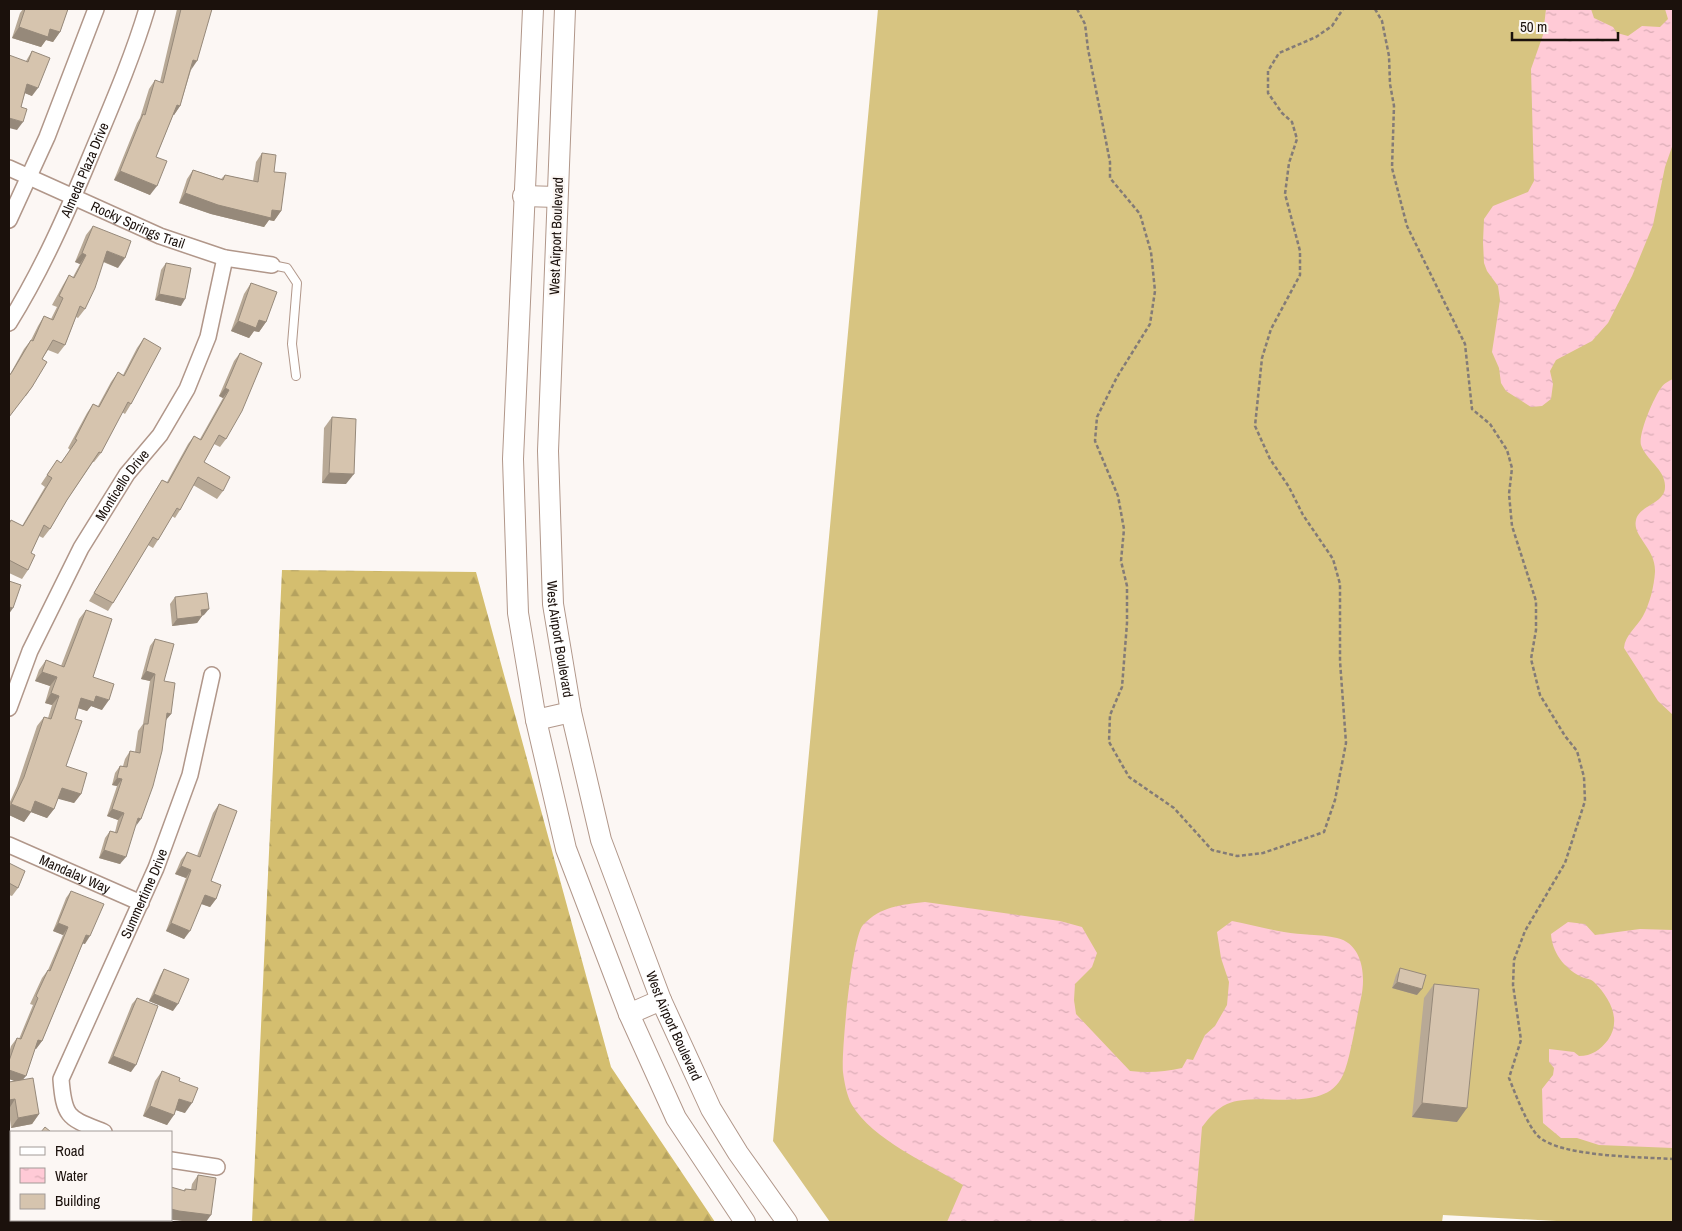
<svg xmlns="http://www.w3.org/2000/svg" width="1682" height="1231" font-family="'Archivo Narrow',sans-serif">
<style>
.grass{fill:#d7c481}
.forest{fill:url(#forest-firs)}
.water{fill:url(#water-ripples)}
.lines{fill:none;stroke-linecap:round;stroke-linejoin:round}
.service-casing{stroke:#b1978a;stroke-width:10}
.minor-casing{stroke:#b1978a;stroke-width:18}
.secondary-casing{stroke:#b1978a;stroke-width:22}
.path{stroke:#837b77;stroke-width:2.5;stroke-dasharray:4 2.5;stroke-linecap:butt}
.service{stroke:#fff;stroke-width:8}
.minor{stroke:#fff;stroke-width:15}
.secondary{stroke:#fff;stroke-width:20}
.wall{fill:#b8a996}
.shaded-wall{fill:#96897a}
.building{fill:#d6c4ae;stroke:#96897a}
.labels{text-anchor:middle;stroke-width:4.5;stroke-linejoin:round;paint-order:stroke}
.street-label{font-size:14px;fill:#1b110c;stroke:#fcf7f4}
</style>
<defs>
<pattern id="forest-firs" width="22" height="20" patternUnits="userSpaceOnUse" patternTransform="scale(1.25)"><rect width="22" height="20" fill="#d4be6f"/><path d="M5 1l3.5 6h-7zM16 11l3.5 6h-7z" fill="#b5a25f"/></pattern>
<pattern id="water-ripples" width="26" height="14" patternUnits="userSpaceOnUse" patternTransform="scale(1.25)"><rect width="26" height="14" fill="#ffcad6"/><path d="M2 4q2-2 4 0t4 0M15 11q2-2 4 0t4 0" fill="none" stroke="#daacb6"/></pattern>
</defs>
<rect width="100%" height="100%" fill="#fcf7f4"/>
<polygon class="grass" points="878,9 1673,9 1673,1222 1575,1222 1443,1215 1442,1222 830,1222 773,1141"/>
<polygon class="forest" points="282,570 476,572 611,1067 715,1222 252,1222"/>
<g class="water">
<polygon points="1546,9 1591,9 1594,18 1613,27 1617,33 1628,36 1642,26 1660,27 1668,19 1665,9 1673,9 1673,144 1665,167 1653,225 1632,276 1608,323 1592,341 1556,360 1550,371 1553,384 1551,399 1542,406 1531,407 1506,391 1501,383 1499,368 1492,352 1500,300 1498,286 1487,271 1484,263 1483,242 1484,219 1493,206 1528,192 1534,181 1531,69 1543,35"/>
<path d="M1673 379V715L1658 701 1624 648C1625 635 1637 627 1643 616 1650 603 1654 586 1655 572 1656 548 1632 537 1636 520 1639 505 1665 504 1665 487 1666 470 1646 460 1641 445 1638 434 1654 397 1661 388 1664 383 1669 381 1673 379Z"/>
<path d="M925 902 1060 921 1082 927 1097 953 1092 967 1075 984 1074 1000 1076 1014 1130 1071C1148 1073 1164 1072 1182 1068L1187 1059 1193 1060 1205 1035 1215 1026 1227 1005 1229 982 1221 958 1217 932 1232 921C1249 924 1266 929 1284 932 1301 935 1320 934 1337 938 1363 944 1366 976 1361 998 1356 1019 1351 1057 1343 1075 1325 1116 1259 1090 1227 1104 1216 1109 1209 1118 1202 1127L1194 1222H947L963 1185C929 1164 872 1139 852 1105 847 1097 844 1081 843 1072 841 1053 852 936 863 925 881 906 901 905 925 902Z"/>
<path d="M1568 922 1585 924 1595 935 1640 929 1673 930V1148L1599 1145 1577 1138H1561L1543 1123 1542 1089 1553 1075 1554 1068 1549 1062V1049L1574 1052 1579 1056C1592 1056 1600 1050 1608 1040 1622 1020 1610 998 1594 982 1590 978 1585 979 1580 976 1564 968 1552 952 1551 934Z"/>
</g>
<g class="lines">
<g class="service-casing">
<polyline id="service" points="272,265 287,268 297,283 292,344 296,376"/>
</g>
<g class="minor-casing">
<g id="minor">
<path id="s1" d="M9 168 160 236 225 258 272 265"/>
<polyline points="9,220 47,137 96,9"/>
<path id="s2" d="M9 323C42 270 67 213 91 155 111 107 132 59 147 9"/>
<path id="s3" d="M9 708 30 651 81 548 127 474 160 435 187 389 208 337 225 258"/>
<path id="s4" d="M9 845 141 903"/>
<path id="s5" d="M104 1132C69 1118 64 1119 61 1079L156 868 190 775 212 675"/>
<polyline points="171,1160 217,1167"/>
</g>
</g>
<g class="secondary-casing">
<g id="secondary">
<polyline points="533,9 513,459 518,613 536,720 566,849 629,1014 676,1118 745,1222"/>
<path id="s6" d="M565 9 548 451 553 604 571 712 601 840 661 1000 711 1109 738 1153 787 1222"/>
<polyline points="523,196 557,197"/>
<polyline points="536,720 571,712"/>
<polyline points="629,1014 661,1000"/>
</g>
</g>
<g class="path">
<polyline points="1077,9 1085,24 1088,49 1110,162 1110,178 1140,214 1151,252 1155,291 1150,324 1117,377 1097,417 1095,441 1118,496 1124,529 1121,561 1127,586 1127,623 1122,687 1110,715 1109,742 1129,777 1174,808 1212,850 1237,856 1263,853 1324,832 1335,800 1346,743 1340,661 1340,584 1333,559 1303,515 1289,487 1270,459 1255,426 1262,358 1271,329 1300,275 1300,251 1285,194 1289,163 1297,139 1292,122 1282,113 1268,93 1268,71 1279,53 1316,37 1332,26 1343,9"/>
<path d="M1375 9 1382 21 1389 56 1390 84 1394 106 1392 168 1407 226 1465 344 1472 409 1490 424 1507 450 1512 468 1509 494 1512 526 1536 601V630L1531 659 1540 695 1565 736 1577 751 1584 777 1585 801 1565 863 1525 931 1514 960 1513 985 1521 1040 1509 1078C1515 1093 1527 1125 1538 1136 1559 1157 1643 1157 1673 1159"/>
</g>
<use href="#service" class="service"/>
<use href="#minor" class="minor"/>
<use href="#secondary" class="secondary"/>
</g>
<g class="wall">
<polygon points="23,9 68,9 60,32 53,42 46,40 41,47 12,38 20,13"/>
<polygon points="177,9 212,9 191,70 180,106 174,115 173,115 156,157 150,195 114,180 137,123 140,118 149,89 155,80 160,82"/>
<polygon points="32,51 32,96 25,93 21,107 17,130 26,61"/>
<polygon points="262,153 274,172 281,211 274,221 269,220 264,227 211,214 179,203 187,179 193,170 221,179 225,175 253,181 256,162"/>
<polygon points="93,226 118,268 103,262 85,309 78,318 76,317 65,345 58,354 48,350 42,359 32,387 26,396 9,376 24,349 31,340 38,326 44,316 51,319 57,307 52,305 63,285 69,275 73,277 80,264 75,262 86,235"/>
<polygon points="166,263 181,306 155,300 161,270"/>
<polygon points="251,283 266,322 259,332 254,331 249,338 231,331 244,294"/>
<polygon points="144,338 131,404 125,414 122,412 101,453 94,462 93,462 67,500 50,529 43,538 39,536 31,553 28,570 22,579 9,573 9,523 11,520 22,526 45,487 41,484 57,460 61,463 70,450 68,448 87,413 93,404 98,406 111,382 118,372 123,375 137,348"/>
<polygon points="240,353 226,439 220,447 214,444 204,462 223,491 217,499 193,485 180,510 175,518 172,516 158,540 153,548 148,545 113,603 108,611 89,601 157,488 162,480 167,482 188,444 194,436 200,439 223,398 219,396 234,361"/>
<polygon points="332,417 346,484 322,483 324,428"/>
<polygon points="175,597 204,615 202,616 197,623 172,626 170,604"/>
<polygon points="86,610 93,677 102,710 91,706 87,711 78,708 75,719 66,766 81,794 74,803 58,798 54,809 47,818 31,812 24,822 9,815 9,804 17,786 37,726 44,717 48,718 52,705 45,703 50,686 35,681 39,670 46,660 61,666 79,619"/>
<polygon points="155,639 171,714 166,720 135,826 120,864 99,858 105,838 110,831 115,832 118,820 107,816 117,786 112,785 115,773 120,766 123,766 125,759 130,751 135,752 138,731 143,724 150,681 141,679 150,646"/>
<polygon points="219,804 211,881 216,899 210,907 201,904 184,939 166,931 186,878 175,874 181,860 187,852 197,856 213,813"/>
<polygon points="9,863 18,888 12,896 9,895"/>
<polygon points="71,891 85,944 83,943 42,1041 36,1049 35,1049 22,1080 39,1114 32,1124 11,1128 9,1112 9,1082 15,1081 9,1079 9,1053 11,1046 17,1038 19,1039 33,1005 30,1004 42,978 48,970 63,935 53,931 66,898"/>
<polygon points="1400,968 1417,995 1392,988 1396,975"/>
<polygon points="164,969 173,1011 149,1001 160,976"/>
<polygon points="1434,984 1457,1122 1412,1117 1424,998"/>
<polygon points="137,998 131,1072 108,1063 132,1004"/>
<polygon points="162,1071 179,1081 185,1113 176,1110 167,1125 143,1116 155,1081"/>
<polygon points="198,1175 206,1222 192,1222 171,1219 171,1187 184,1191 185,1189 191,1190 192,1184"/>
</g>
<g class="shaded-wall">
<polygon points="19,27 50,29 60,32 53,42 46,40 41,47 12,38"/>
<polygon points="193,60 197,61 191,70"/>
<polygon points="27,84 38,88 32,96 22,92"/>
<polygon points="177,105 180,106 174,115 170,114"/>
<polygon points="9,118 23,122 17,130 9,128"/>
<polygon points="120,171 157,186 150,195 114,180"/>
<polygon points="185,193 272,210 281,211 274,221 269,220 264,227 211,214 179,203"/>
<polygon points="107,251 125,258 118,268 100,260"/>
<polygon points="82,253 86,255 80,264 75,262"/>
<polygon points="159,294 185,299 181,306 155,300"/>
<polygon points="259,320 266,322 259,332 254,331 249,338 231,331 238,321"/>
<polygon points="225,388 229,390 223,398 219,396"/>
<polygon points="329,473 354,474 346,484 322,483"/>
<polygon points="9,607 13,608 9,614"/>
<polygon points="209,609 204,615 196,616 201,610"/>
<polygon points="202,616 197,623 172,626 177,619"/>
<polygon points="146,671 155,674 150,681 141,679"/>
<polygon points="42,672 57,677 50,686 35,681"/>
<polygon points="51,693 59,696 52,705 45,703"/>
<polygon points="96,696 109,700 102,710 91,706 87,711 75,707 81,698"/>
<polygon points="167,713 171,714 165,721"/>
<polygon points="117,778 122,779 117,786 112,785"/>
<polygon points="62,788 81,794 74,803 55,798"/>
<polygon points="35,801 54,809 47,818 28,811"/>
<polygon points="11,804 31,812 24,822 9,815 9,808"/>
<polygon points="112,809 124,813 118,820 107,816"/>
<polygon points="138,818 141,819 136,826"/>
<polygon points="104,850 126,857 120,864 99,858"/>
<polygon points="181,866 191,870 186,878 175,874"/>
<polygon points="205,895 216,899 210,907 199,903"/>
<polygon points="58,923 68,927 63,935 53,931"/>
<polygon points="171,923 190,931 184,939 166,931"/>
<polygon points="86,935 90,936 85,944 81,943"/>
<polygon points="1397,982 1422,989 1417,995 1392,988"/>
<polygon points="154,994 178,1004 173,1011 149,1001"/>
<polygon points="38,1040 42,1041 36,1049 33,1048"/>
<polygon points="113,1056 136,1065 131,1072 108,1063"/>
<polygon points="9,1070 26,1076 20,1083 9,1079"/>
<polygon points="15,1099 9,1109 9,1100"/>
<polygon points="179,1099 192,1103 185,1113 172,1109"/>
<polygon points="1422,1103 1467,1108 1457,1122 1412,1117"/>
<polygon points="150,1106 174,1115 167,1125 143,1116"/>
<polygon points="39,1114 32,1124 11,1128 18,1118"/>
<polygon points="171,1209 211,1215 206,1222 192,1222 173,1220 171,1219"/>
</g>
<g class="building">
<polygon points="25,9 68,9 60,32 50,29 48,37 19,27"/>
<polygon points="181,9 212,9 197,61 193,60 180,106 177,105 156,157 167,161 157,186 120,171 143,114 145,115 155,80 163,83"/>
<polygon points="32,51 50,58 38,88 27,84 21,107 27,109 23,122 9,118 9,55 28,62"/>
<polygon points="262,153 276,155 274,172 286,173 281,211 272,210 271,218 218,205 185,193 193,170 223,180 225,175 258,182"/>
<polygon points="93,226 131,241 125,258 107,251 95,288 85,309 80,306 65,345 53,340 42,359 47,362 32,387 9,417 9,376 12,372 31,340 33,341 44,316 53,320 63,298 59,296 69,275 74,278 86,255 82,253"/>
<polygon points="166,263 191,268 185,299 159,294"/>
<polygon points="251,283 277,292 266,322 259,320 256,328 238,321"/>
<polygon points="144,338 161,348 131,404 128,402 101,453 99,452 67,500 50,529 44,525 31,553 35,555 28,570 9,560 9,524 11,520 23,526 52,478 47,475 57,460 61,463 77,440 75,439 93,404 99,407 118,372 124,376"/>
<polygon points="240,353 262,363 242,411 226,439 219,435 204,462 230,477 223,491 198,477 180,510 177,508 158,540 153,537 113,603 94,593 162,480 168,483 194,436 201,440 229,390 225,388"/>
<polygon points="332,417 356,419 354,474 329,473"/>
<polygon points="9,581 21,585 13,608 9,607 9,609"/>
<polygon points="207,593 209,609 201,610 202,616 177,619 175,597"/>
<polygon points="86,610 112,619 93,677 114,684 109,700 96,696 94,702 81,698 75,719 82,721 66,766 87,773 81,794 62,788 54,809 35,801 31,812 11,804 24,777 44,717 51,719 59,696 51,693 57,677 42,672 46,660 64,667"/>
<polygon points="155,639 174,644 164,681 175,683 171,714 167,713 162,751 153,786 141,819 138,818 126,857 104,850 110,831 117,833 124,813 112,809 122,779 117,778 120,766 127,767 130,751 140,753 144,724 148,724 155,674 146,671"/>
<polygon points="219,804 237,811 211,881 221,885 216,899 205,895 190,931 171,923 191,870 181,866 187,852 200,857"/>
<polygon points="9,863 25,871 18,888 9,883"/>
<polygon points="71,891 104,904 90,936 86,935 42,1041 38,1040 26,1076 9,1070 9,1061 17,1038 21,1039 38,998 36,996 48,970 50,971 68,927 58,923"/>
<polygon points="1400,968 1426,975 1422,989 1397,982"/>
<polygon points="164,969 189,979 178,1004 154,994"/>
<polygon points="1434,984 1479,989 1467,1108 1422,1103"/>
<polygon points="137,998 158,1006 136,1065 113,1056"/>
<polygon points="162,1071 180,1078 179,1081 198,1088 192,1103 179,1099 174,1115 150,1106"/>
<polygon points="33,1078 39,1114 18,1118 15,1099 9,1100 9,1082"/>
<polygon points="45,1127 51,1132 41,1132"/>
<polygon points="198,1175 216,1178 211,1215 179,1211 171,1209 171,1187 185,1191 185,1189 196,1190"/>
</g>
<g class="labels">
<g class="street-label">
<text dy="5" stroke="none"><textPath href="#s2" startOffset="171">Almeda Plaza Drive</textPath></text>
<text dy="5" stroke="none"><textPath href="#s1" startOffset="141">Rocky Springs Trail</textPath></text>
<text transform="translate(556 236) rotate(-88)" y="5">West Airport Boulevard</text>
<text dy="5" stroke="none"><textPath href="#s3" startOffset="251">Monticello Drive</textPath></text>
<text dy="5" stroke="none"><textPath href="#s6" startOffset="631">West Airport Boulevard</textPath></text>
<text dy="5" stroke="none"><textPath href="#s4" startOffset="72">Mandalay Way</textPath></text>
<text dy="5" stroke="none"><textPath href="#s5" startOffset="279">Summertime Drive</textPath></text>
<text dy="5" stroke="none"><textPath href="#s6" startOffset="1036">West Airport Boulevard</textPath></text>
</g>
</g>
<rect width="1682" height="1231" fill="none" stroke="#1b110c" stroke-width="20"/>
<rect x="10" y="1131" width="162" height="90" fill="#fcf7f4" stroke="#a29b97"/>
<rect x="20" y="1147" width="25" height="8" fill="#ffffff" stroke="#a29b97"/>
<text x="55" y="1156" font-size="15" fill="#1b110c">Road</text>
<rect x="20" y="1168" width="25" height="15" fill="url(#water-ripples)" stroke="#a29b97"/>
<text x="55" y="1181" font-size="15" fill="#1b110c">Water</text>
<rect x="20" y="1194" width="25" height="15" fill="#d6c4ae" stroke="#a29b97"/>
<text x="55" y="1206" font-size="15" fill="#1b110c">Building</text>
<path d="M1512 32v8h106v-8" fill="none" stroke="#1b110c" stroke-width="2.5"/>
<text x="1520" y="32" font-size="15" fill="#1b110c" stroke="#fcf7f4" stroke-width="4" paint-order="stroke">50 m</text>
</svg>
